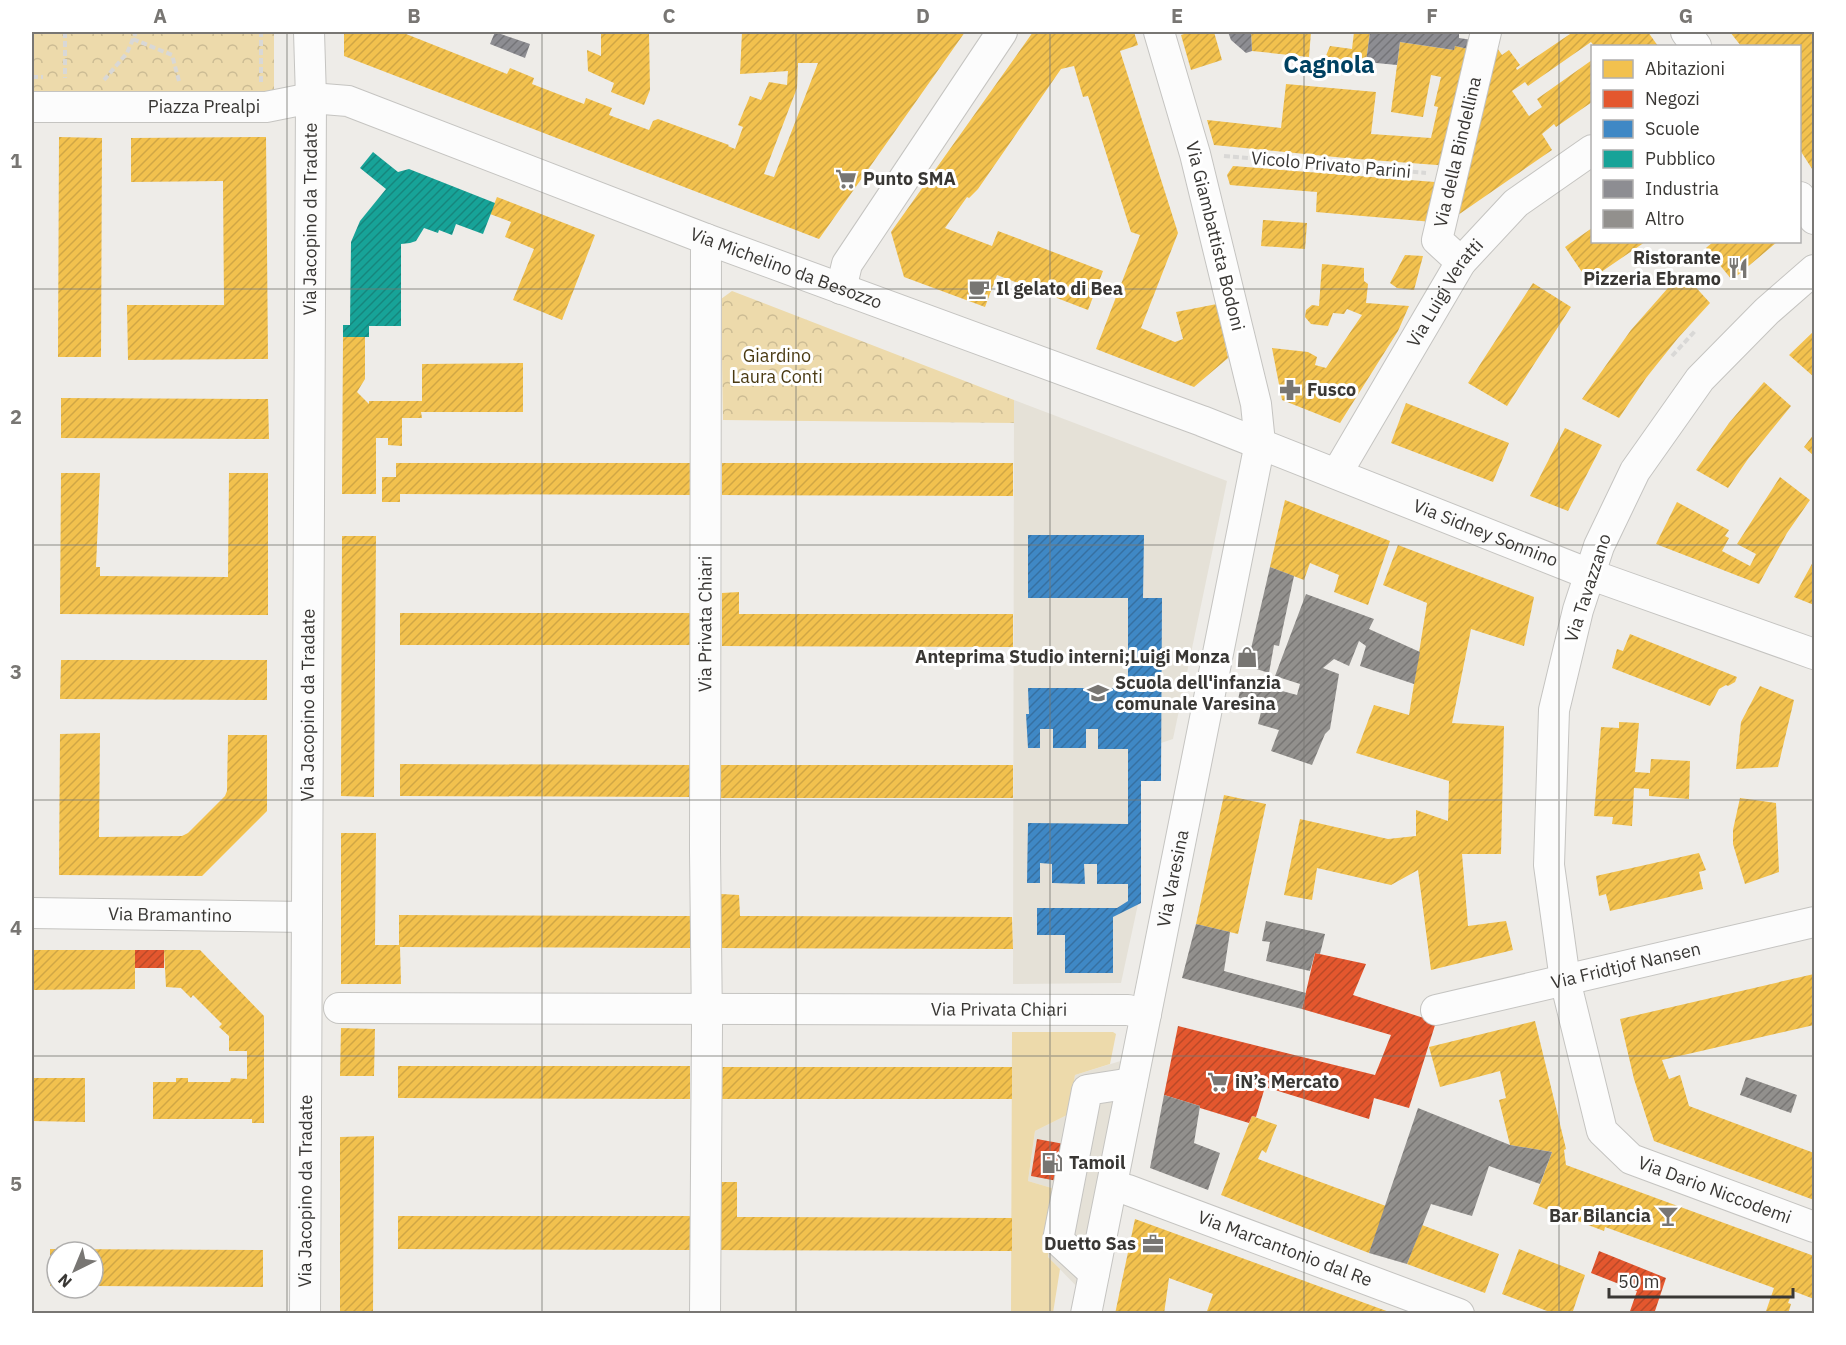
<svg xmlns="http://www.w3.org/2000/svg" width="1846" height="1345" font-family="'IBM Plex Sans',sans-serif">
<defs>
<pattern id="park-crowns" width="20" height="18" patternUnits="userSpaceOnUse" patternTransform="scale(1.5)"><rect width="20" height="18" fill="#eddaab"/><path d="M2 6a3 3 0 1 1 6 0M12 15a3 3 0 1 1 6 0" fill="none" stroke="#ccbc94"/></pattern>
<pattern id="homes-hatch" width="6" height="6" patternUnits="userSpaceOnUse" patternTransform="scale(1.5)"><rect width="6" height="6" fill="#f2c14e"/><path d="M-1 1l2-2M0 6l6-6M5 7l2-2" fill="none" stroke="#d0a645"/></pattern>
<pattern id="shops-hatch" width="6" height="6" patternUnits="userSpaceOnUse" patternTransform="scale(1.5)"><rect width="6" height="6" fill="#e4572e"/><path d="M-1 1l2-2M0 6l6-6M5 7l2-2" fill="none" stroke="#ba4928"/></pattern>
<pattern id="schools-hatch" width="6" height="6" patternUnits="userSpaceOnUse" patternTransform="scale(1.5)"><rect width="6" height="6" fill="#3f88c5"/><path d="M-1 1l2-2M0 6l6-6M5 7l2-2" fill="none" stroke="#3670a1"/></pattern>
<pattern id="public-hatch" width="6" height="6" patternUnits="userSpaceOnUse" patternTransform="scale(1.5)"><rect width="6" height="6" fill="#17a398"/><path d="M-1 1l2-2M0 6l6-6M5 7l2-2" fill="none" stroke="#16867d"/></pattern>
<pattern id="industry-hatch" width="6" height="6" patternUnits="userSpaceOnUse" patternTransform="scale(1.5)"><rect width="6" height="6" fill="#8d8d92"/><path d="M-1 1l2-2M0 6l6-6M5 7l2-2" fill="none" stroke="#747478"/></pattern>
<pattern id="building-hatch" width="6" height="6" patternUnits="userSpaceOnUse" patternTransform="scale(1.5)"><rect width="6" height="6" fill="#92908d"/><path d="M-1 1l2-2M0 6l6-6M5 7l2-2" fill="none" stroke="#787674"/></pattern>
</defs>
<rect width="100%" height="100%" fill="#eeece8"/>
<!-- built -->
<path fill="#e5e1d7" d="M1014,400L1227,481L1173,739L1161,743V781H1141L1138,904L1121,983L1013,984Z
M1140,1055L1088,1298L1048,1257L1055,1189L1028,1181L1035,1131L1069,1114L1075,1075Z"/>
<!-- grass -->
<path fill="#eddaab" d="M1012,1032H1113L1116,1034L1110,1064L1075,1075L1069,1114L1035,1131L1028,1181L1055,1189L1048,1257L1060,1269L1053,1313L1011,1314Z"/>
<!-- park -->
<path fill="url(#park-crowns)" d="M32,32H274V94L32,93Z
M732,291L1014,400V423L723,420L721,299Z"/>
<!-- homes -->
<path fill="url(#homes-hatch)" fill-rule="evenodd" d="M344,32H401L507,74L510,68L534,78L532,84L584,104L586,98L612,108L609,115L649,130L653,121L658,119L729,145L728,146L735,149L743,127L738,125L750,96L761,100L769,82L787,85L788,71L740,74L742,32H965L819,239L344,56ZM798,63H818L774,177L764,174L797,88Z
M601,32H649L650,90L644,105L611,92L614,83L588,71L587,50L601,56Z
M1033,32H1134L1138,45L1120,51L1178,233L1141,328L1175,342L1183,339L1176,312L1217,304L1228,358L1194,387L1096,349L1140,235L1131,232L1088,96L1083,97L1074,66L1061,69L978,189L969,198L967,197L945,228L992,246L998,231L1103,271L1088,310L997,275L985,307L904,277L891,232Z
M1190,32H1214L1222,60L1191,70L1181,35Z
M1251,32H1311L1309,57L1252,51Z
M1354,32H1370L1366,62L1325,58L1330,46L1352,49Z
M1573,32H1648L1658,46H1594L1591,42L1528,86L1525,82L1512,91L1529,116L1542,107L1537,99L1592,60V102L1556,127L1554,124L1542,134L1552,150L1445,224L1491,39L1502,55L1509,50L1520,65L1516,68L1517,70Z
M1730,32H1814V172L1800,150V46H1741Z
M1400,42L1454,50L1455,46L1477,51L1450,166L1345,158L1214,145L1207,120L1281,128L1286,84L1376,92L1371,134L1431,138L1438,107L1434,106L1441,77L1431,75L1423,117L1391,112Z
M59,137L102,138L101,357H58Z
M266,137L268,359L128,360L127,305H224L223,181L131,182V138Z
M1233,166L1435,182L1442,191L1433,222L1316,212L1317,192L1230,185L1227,175Z
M497,197L595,235L562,320L513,300L534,249L505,237L511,222L490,214Z
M1263,220L1307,223L1305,249L1261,246Z
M1592,228V242H1645L1588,281L1565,247Z
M1713,242H1777L1732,280L1706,248Z
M1405,255L1423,256L1414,290L1397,288L1390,283Z
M1322,264L1364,268V281L1368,284L1366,303L1409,306L1398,331L1340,423L1282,400L1272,348L1308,352L1317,357L1315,365L1326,368L1362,315L1347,309L1344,314L1333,313L1328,326L1311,324L1305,317L1306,310L1312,305L1319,306Z
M1682,272L1710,303L1678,338L1646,378L1619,418L1582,399L1631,330Z
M1533,283L1571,307L1507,406L1468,383Z
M1814,331V377L1789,355Z
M343,337H365V379L357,392L369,404V401H422V364L523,363V412H421L422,418H402V446L388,445V438H376V494H342Z
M1764,382L1791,406L1748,459L1728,488L1696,470L1729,423Z
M61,398L268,399L269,439L61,438Z
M1406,403L1509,443L1493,482L1391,443Z
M1565,428L1602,445L1568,511L1530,496Z
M1814,434V456L1804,447Z
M396,463H692V495L400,494V502H382V477H396Z
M722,463H1013V496L722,495Z
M61,473H100L96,567H100V576L228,577L229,473H268V615L60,614Z
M1780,477L1810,500L1787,533L1759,584L1656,544L1677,502L1729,530L1725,536L1729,538L1722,551L1750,566L1756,554L1737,544Z
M1285,500L1390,541L1368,605L1334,592L1339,575L1310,563L1304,580L1270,567Z
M342,536H376L374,797L341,796Z
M1398,545L1534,597L1524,646L1471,629L1452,723L1504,726L1501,854H1462L1468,926L1506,921L1513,950L1431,970L1418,870L1391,885L1317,868L1312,900L1284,895L1300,819L1388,839L1416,836V810L1448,821L1449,781L1356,753L1374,705L1409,715L1427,603L1383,585Z
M1814,560V605L1794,597Z
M739,592V614H1013V647L722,646V593Z
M400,613H691V645H400Z
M1630,634L1737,677L1735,682L1728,686L1726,685L1719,689L1710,706L1612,668L1617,649L1623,651Z
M61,660H267V700L60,699Z
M1760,686L1794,700L1778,767L1736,769L1741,722Z
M1619,722L1639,723L1635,772L1650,773L1651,759L1690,761L1689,799L1649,796V789L1634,788L1632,826L1612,824L1613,817L1594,816L1601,727L1619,728Z
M100,733L99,837L182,836L188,833L225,796L227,791L228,735H267V811L202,876L59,875L60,734Z
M400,764L691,765V797L400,796Z
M721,765H1013V798H721Z
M1224,795L1266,804L1238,934L1196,924Z
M1740,798L1776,803L1779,872L1745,884L1733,844V830Z
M341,833H376L375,945H399V915L677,916H691L690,948L400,947L401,984H341Z
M1699,853L1706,870L1699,872L1703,889L1610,911L1606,894L1599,896L1596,876Z
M721,894L739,895L740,916L1012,917L1013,949L721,948Z
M32,950H135V989L32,990Z
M164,950H200L264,1016V1123H252V1119H153V1082H176V1078H188V1082H230L231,1078L247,1079V1051H229V1036L219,1027L222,1024L193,995L191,998L181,988L166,987Z
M1814,974V1025L1662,1060L1669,1079L1680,1075L1689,1106L1814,1153V1200L1654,1141L1634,1079L1620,1019Z
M1535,1021L1566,1149L1564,1150L1566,1165L1814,1256V1299L1793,1291L1788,1303L1791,1304L1788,1314H1765L1774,1288L1605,1227L1604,1231L1533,1204L1552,1152L1510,1145L1499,1100L1506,1098L1500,1071L1440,1087L1429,1047Z
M341,1028L375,1029L374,1076H340Z
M398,1066H690V1099L398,1098Z
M720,1067H1012V1099H720Z
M32,1078H85V1122L32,1121Z
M1252,1116L1277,1125L1266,1153L1262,1150L1258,1159L1386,1206L1369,1253L1221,1195Z
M374,1136L373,1314H340V1137Z
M720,1182H737V1217L1012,1218V1251L720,1250Z
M398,1216H690V1250L398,1249Z
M1135,1219L1392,1313V1314H1206L1213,1294L1169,1278L1164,1314H1115Z
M1422,1225L1499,1254L1485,1293L1407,1264Z
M50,1249L263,1250V1287L93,1286V1252H57V1286H50Z
M1519,1249L1585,1275L1572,1314H1555L1502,1294Z"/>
<!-- shops -->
<path fill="url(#shops-hatch)" d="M135,950H164V968H135Z
M1315,953L1366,964L1353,995L1436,1022L1409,1108L1374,1098L1369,1119L1265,1087L1256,1117L1252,1116L1249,1123L1200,1108V1106L1164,1095L1178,1026L1375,1075L1391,1035L1302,1009Z
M1037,1139L1075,1146L1068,1183L1031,1176Z
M1599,1251L1666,1278L1654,1314H1629L1637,1291L1591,1273Z"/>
<!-- schools -->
<path fill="url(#schools-hatch)" d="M1028,535H1144L1143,598H1162L1161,781H1141V903L1113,917V973H1065V935H1037V908H1117L1128,901V884H1097V864H1084L1085,884L1052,883V864L1040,863V883H1027L1028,823L1128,824V749H1098V729H1086V748H1053V729H1040V748H1028L1026,714H1029L1028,688H1128V598H1028Z"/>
<!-- public -->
<path fill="url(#public-hatch)" d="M373,152L398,172L409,169L495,203L483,234L456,224L452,235L439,230L438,233L424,228L416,241L410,243L401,244V326H369V337H343V325H350L351,242L360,221L386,189L360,168Z"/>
<!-- industry -->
<path fill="url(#industry-hatch)" d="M495,32L530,44L525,58L490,44Z
M1228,32H1251L1252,51L1246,53L1231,40Z
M1370,32H1445L1459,34V38L1479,41L1477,51L1455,46L1454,50L1400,42L1397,65L1366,62Z"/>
<!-- building -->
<path fill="url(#building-hatch)" d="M1270,567L1294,576L1279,646L1274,645L1269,673L1247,666Z
M1306,594L1374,619L1369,629L1420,652L1414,684L1360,666L1366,646L1359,641L1349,666L1334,659L1323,668L1339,674L1330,729L1325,734L1312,765L1271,751L1279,730L1258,724L1261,712L1237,705L1242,680L1297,695L1300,684L1275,676Z
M1266,921L1325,934L1320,954L1315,953L1310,971L1266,961L1270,942L1262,941Z
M1196,924L1230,932L1224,971L1306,993L1302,1009L1182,978Z
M1746,1077L1797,1095L1791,1113L1740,1095Z
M1164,1095L1200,1106L1194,1143L1220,1153L1208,1190L1150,1168Z
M1418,1108L1510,1145L1552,1152L1540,1184L1489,1166L1472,1216L1431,1204L1407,1264L1369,1253Z"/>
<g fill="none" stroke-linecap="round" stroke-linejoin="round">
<defs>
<g id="minor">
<path d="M1686,32L1696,46"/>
<path id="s1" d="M32,107H266L311,98L348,101L706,239L1202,421L1589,574L1814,654"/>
<path d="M1800,197L1814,219"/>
<path id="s2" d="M1461,262L1437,240L1486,32"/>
<path id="s3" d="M1814,270L1767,311L1700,379L1635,471L1599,546L1578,610L1554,710L1549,865L1565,980L1602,1131L1631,1159L1814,1227"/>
<path d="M841,289L847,264L1002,32"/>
<path id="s4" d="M1337,473L1461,262L1516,203L1592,150"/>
<path id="s5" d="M32,913L307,917"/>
<path id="s6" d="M339,1008L1128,1010L1146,1014"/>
<path id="s7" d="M1436,1010L1814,922"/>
<path id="s8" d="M1112,1186L1128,1190L1459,1314"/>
<path d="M1094,1273L1058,1240L1087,1090L1132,1083"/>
<path id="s9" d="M305,1314L311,98L309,32"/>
<path id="s10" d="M705,1314L707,1026L705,851L706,239"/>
<path id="s11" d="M1086,1314L1260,443L1256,404L1195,154L1159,32"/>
</g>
</defs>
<!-- minor casing -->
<use href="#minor" stroke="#c5c4c1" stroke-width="32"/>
<!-- path -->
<path stroke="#d9d8d6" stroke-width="4" stroke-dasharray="6 3" stroke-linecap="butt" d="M65,32V78
M133,39L172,55L179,81
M32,77H43
M104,80L127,53L136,32
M261,82V32
M1224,156L1426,173
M1672,356L1696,330"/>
<!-- minor -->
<use href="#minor" stroke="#fcfcfc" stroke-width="30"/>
</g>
<!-- grid -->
<path fill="none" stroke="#787673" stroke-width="1.5" stroke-opacity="0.55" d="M287,32V1314M542,32V1314M796,32V1314M1050,32V1314M1304,32V1314M1559,32V1314M32,289H1814M32,545H1814M32,800H1814M32,1056H1814"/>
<!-- icons -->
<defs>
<symbol id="supermarket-bare" viewBox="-9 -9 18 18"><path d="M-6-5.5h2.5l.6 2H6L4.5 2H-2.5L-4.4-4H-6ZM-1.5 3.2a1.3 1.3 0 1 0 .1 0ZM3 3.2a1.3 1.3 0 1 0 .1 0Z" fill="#787673" stroke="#fff" stroke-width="2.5" paint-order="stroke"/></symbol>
<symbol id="restaurant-bare" viewBox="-9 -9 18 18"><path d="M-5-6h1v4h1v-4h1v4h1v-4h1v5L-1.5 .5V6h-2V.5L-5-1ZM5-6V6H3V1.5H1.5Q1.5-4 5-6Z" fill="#787673" stroke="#fff" stroke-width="2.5" paint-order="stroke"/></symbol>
<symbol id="cafe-bare" viewBox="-9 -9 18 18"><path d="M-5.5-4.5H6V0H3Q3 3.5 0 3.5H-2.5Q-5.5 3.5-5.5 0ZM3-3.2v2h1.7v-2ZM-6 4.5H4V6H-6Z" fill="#787673" stroke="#fff" stroke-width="2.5" paint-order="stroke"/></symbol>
<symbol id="pharmacy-bare" viewBox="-9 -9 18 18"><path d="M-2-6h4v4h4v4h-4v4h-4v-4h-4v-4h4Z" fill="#787673" stroke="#fff" stroke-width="2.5" paint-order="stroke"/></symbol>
<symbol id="shop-bare" viewBox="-9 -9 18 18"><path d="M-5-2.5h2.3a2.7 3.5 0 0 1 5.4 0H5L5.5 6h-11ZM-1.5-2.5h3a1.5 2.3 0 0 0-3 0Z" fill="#787673" stroke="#fff" stroke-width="2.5" paint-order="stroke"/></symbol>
<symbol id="school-bare" viewBox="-9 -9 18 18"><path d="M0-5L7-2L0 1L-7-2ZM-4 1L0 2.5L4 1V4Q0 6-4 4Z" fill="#787673" stroke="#fff" stroke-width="2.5" paint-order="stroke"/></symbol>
<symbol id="fuel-bare" viewBox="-9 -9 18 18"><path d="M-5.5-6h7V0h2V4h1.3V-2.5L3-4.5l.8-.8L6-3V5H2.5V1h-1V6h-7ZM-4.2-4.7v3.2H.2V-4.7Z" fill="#787673" stroke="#fff" stroke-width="2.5" paint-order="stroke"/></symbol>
<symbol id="bar-bare" viewBox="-9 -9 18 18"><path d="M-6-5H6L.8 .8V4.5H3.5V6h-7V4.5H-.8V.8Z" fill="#787673" stroke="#fff" stroke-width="2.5" paint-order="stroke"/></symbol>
<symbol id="office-bare" viewBox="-9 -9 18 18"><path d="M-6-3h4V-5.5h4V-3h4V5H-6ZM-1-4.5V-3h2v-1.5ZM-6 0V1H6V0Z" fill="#787673" stroke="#fff" stroke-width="2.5" paint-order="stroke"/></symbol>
</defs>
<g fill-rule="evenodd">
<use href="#supermarket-bare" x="831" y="164" width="30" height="30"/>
<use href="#restaurant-bare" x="1723" y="253" width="30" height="30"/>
<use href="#cafe-bare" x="964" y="274" width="30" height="30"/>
<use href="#pharmacy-bare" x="1275" y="375" width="30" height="30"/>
<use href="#shop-bare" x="1232" y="642" width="30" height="30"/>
<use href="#school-bare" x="1083" y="678" width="30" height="30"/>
<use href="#supermarket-bare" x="1203" y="1067" width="30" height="30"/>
<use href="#fuel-bare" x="1037" y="1148" width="30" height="30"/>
<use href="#bar-bare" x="1653" y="1201" width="30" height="30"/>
<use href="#office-bare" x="1138" y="1229" width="30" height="30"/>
</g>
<g text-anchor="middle" stroke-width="6" stroke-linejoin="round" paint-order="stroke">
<!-- street labels -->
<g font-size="18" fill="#393734" stroke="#fff">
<text dy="6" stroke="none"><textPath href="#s1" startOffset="172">Piazza Prealpi</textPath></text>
<text dy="6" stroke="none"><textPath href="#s2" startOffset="123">Via della Bindellina</textPath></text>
<text transform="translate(1331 165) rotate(5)" y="6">Vicolo Privato Parini</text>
<text dy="6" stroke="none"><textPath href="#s9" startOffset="1095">Via Jacopino da Tradate</textPath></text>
<text transform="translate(1215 236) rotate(76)" y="6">Via Giambattista Bodoni</text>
<text dy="6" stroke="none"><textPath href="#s1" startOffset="786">Via Michelino da Besozzo</textPath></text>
<text dy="6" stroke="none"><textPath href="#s4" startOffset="210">Via Luigi Veratti</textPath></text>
<text dy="6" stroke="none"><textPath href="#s1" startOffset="1534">Via Sidney Sonnino</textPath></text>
<text transform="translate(1588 588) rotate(-72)" y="6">Via Tavazzano</text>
<text dy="6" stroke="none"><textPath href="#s10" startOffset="690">Via Privata Chiari</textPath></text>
<text dy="6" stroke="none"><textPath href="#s9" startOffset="609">Via Jacopino da Tradate</textPath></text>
<text dy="6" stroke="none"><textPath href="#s11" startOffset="444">Via Varesina</textPath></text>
<text dy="6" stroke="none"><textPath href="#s5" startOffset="138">Via Bramantino</textPath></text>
<text dy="6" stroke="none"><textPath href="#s7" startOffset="195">Via Fridtjof Nansen</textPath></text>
<text dy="6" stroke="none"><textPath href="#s6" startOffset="660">Via Privata Chiari</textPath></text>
<text dy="6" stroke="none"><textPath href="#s3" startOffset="1080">Via Dario Niccodemi</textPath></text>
<text dy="6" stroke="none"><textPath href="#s9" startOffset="123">Via Jacopino da Tradate</textPath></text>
<text dy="6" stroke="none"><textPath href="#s8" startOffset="184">Via Marcantonio dal Re</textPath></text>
</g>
<!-- poi labels -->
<g font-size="18" font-weight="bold" fill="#393734" stroke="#fff" text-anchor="start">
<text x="863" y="185">Punto SMA</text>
<text x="1721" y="264" text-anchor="end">Ristorante<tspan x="1721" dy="21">Pizzeria Ebramo</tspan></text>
<text x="996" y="295">Il gelato di Bea</text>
<text x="1307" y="396">Fusco</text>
<text x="1230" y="663" text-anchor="end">Anteprima Studio interni;Luigi Monza</text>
<text x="1115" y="689">Scuola dell'infanzia<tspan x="1115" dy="21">comunale Varesina</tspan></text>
<text x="1235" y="1088">iN’s Mercato</text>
<text x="1069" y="1169">Tamoil</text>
<text x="1651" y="1222" text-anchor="end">Bar Bilancia</text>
<text x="1136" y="1250" text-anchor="end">Duetto Sas</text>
</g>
<!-- park labels -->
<g font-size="18" fill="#4a3a12" stroke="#fff">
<text x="777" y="362">Giardino<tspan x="777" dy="21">Laura Conti</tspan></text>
</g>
<!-- district labels -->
<g font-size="24" font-weight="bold" fill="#004161" stroke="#fff">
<text x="1329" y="73">Cagnola</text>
</g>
</g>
<!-- border -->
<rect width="1846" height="1345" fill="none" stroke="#ffffff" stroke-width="66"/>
<!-- legend -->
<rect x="1591" y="45" width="210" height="198" fill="#ffffff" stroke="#b0afae" stroke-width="1.5"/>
<rect x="1603" y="60" width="30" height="18" fill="#f2c14e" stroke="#b0afae" stroke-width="1.5"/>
<text x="1645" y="75" font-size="18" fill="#393734">Abitazioni</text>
<rect x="1603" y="90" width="30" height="18" fill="#e4572e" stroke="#b0afae" stroke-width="1.5"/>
<text x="1645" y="105" font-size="18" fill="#393734">Negozi</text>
<rect x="1603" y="120" width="30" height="18" fill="#3f88c5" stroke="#b0afae" stroke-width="1.5"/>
<text x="1645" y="135" font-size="18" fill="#393734">Scuole</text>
<rect x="1603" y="150" width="30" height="18" fill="#17a398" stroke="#b0afae" stroke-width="1.5"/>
<text x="1645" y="165" font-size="18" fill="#393734">Pubblico</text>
<rect x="1603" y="180" width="30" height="18" fill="#8d8d92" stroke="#b0afae" stroke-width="1.5"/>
<text x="1645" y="195" font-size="18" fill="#393734">Industria</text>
<rect x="1603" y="210" width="30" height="18" fill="#92908d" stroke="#b0afae" stroke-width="1.5"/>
<text x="1645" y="225" font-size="18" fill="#393734">Altro</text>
<!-- north arrow -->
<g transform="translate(75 1270) rotate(223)"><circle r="28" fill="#ffffff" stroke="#b0afae" stroke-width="1.5"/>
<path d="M0-4.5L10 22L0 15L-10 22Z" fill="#787673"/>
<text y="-9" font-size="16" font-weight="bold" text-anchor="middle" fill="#393734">N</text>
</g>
<!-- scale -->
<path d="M1609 1288v9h184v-9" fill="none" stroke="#393734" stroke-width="3"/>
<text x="1618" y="1288" font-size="18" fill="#393734" stroke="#ffffff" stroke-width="4.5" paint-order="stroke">50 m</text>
<rect x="33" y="33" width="1780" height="1279" fill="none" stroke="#787673" stroke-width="2"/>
<g font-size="20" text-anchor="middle" font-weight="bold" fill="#787673">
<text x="160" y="23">A</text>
<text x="414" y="23">B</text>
<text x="669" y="23">C</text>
<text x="923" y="23">D</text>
<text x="1177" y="23">E</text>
<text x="1432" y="23">F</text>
<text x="1686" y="23">G</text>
<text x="16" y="168">1</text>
<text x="16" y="424">2</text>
<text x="16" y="679">3</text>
<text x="16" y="935">4</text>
<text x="16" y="1191">5</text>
</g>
</svg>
